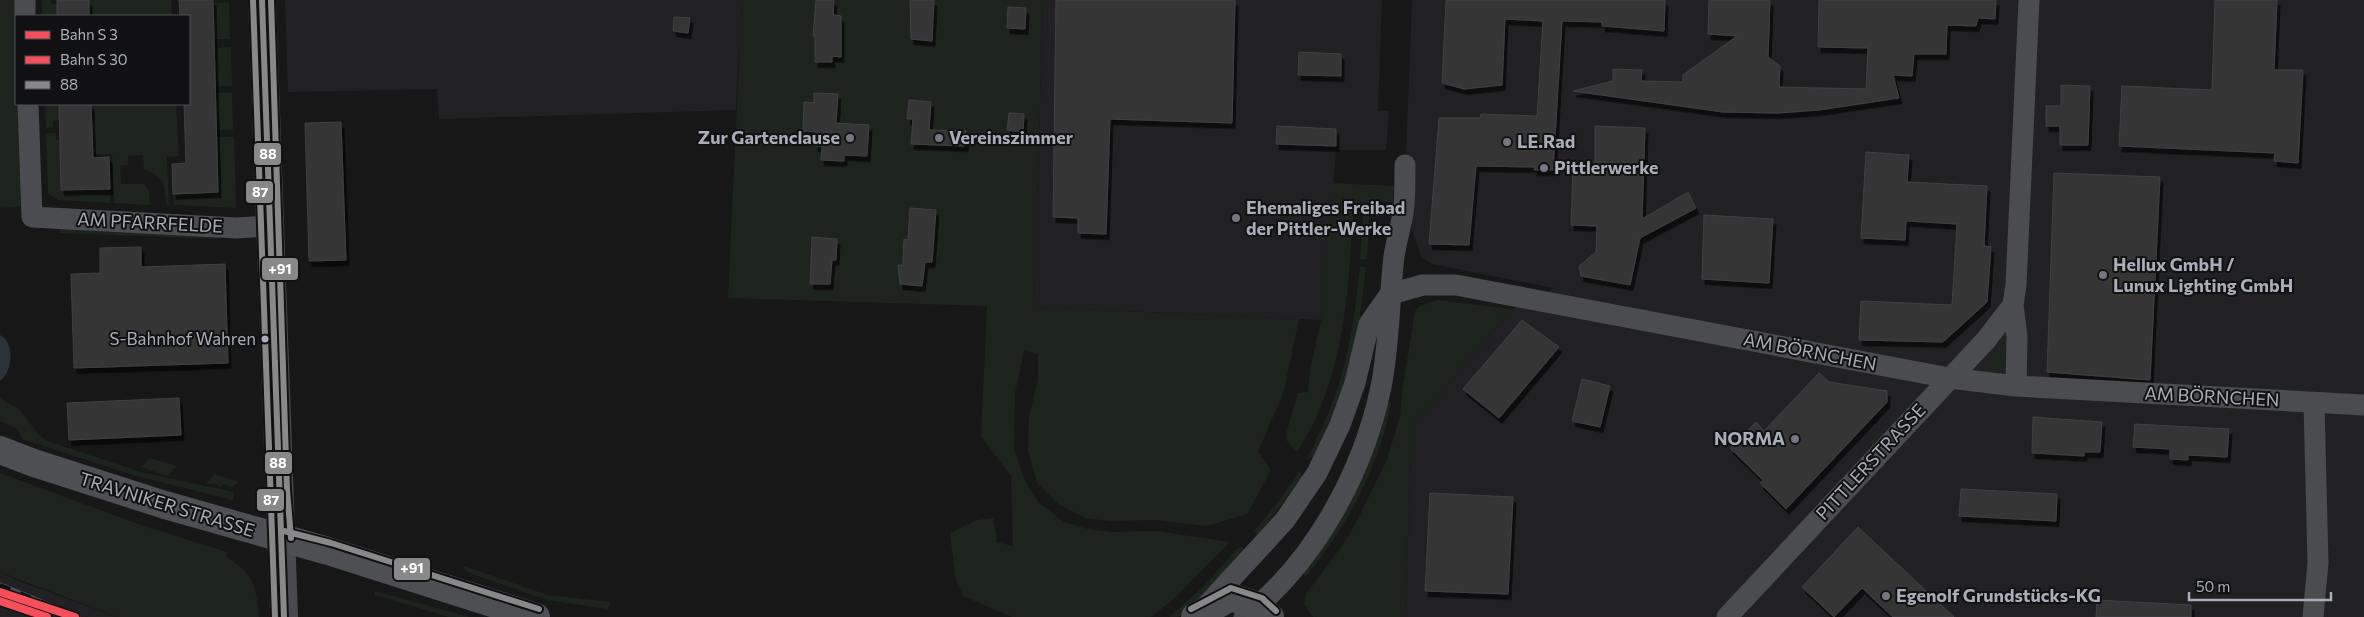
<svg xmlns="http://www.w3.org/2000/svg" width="2364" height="617" font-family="Commissioner,sans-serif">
<defs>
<filter id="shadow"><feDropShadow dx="3" dy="5.5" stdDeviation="0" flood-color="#0009"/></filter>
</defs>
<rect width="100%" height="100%" fill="#171717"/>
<!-- built -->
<path fill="#212123" d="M285,0H742L736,110L439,119L437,89L288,92Z
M1043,0H1382L1378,111H1389L1386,150H1336L1321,320L1034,307Z
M1412,0H2364V617H1405L1412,427L1512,309L1554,288L1432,264L1421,256L1404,206Z
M0,572L19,581L117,617H0Z"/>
<!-- green -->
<path fill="#1d241e" d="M0,0H18L16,104H21L25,206L0,208Z
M42,0H51L52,4H57V16H42Z
M89,0H171L172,16H89Z
M742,0H1043L1034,307L1299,319L1284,391L1258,452L1271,470L1247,514L1207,526L1154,520L1110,521L1085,518L1058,504L1037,483L1028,450L1029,417L1038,379V354L1024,351L1015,393L1014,449L1024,478L1038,502L1064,522L1088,529L1112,532L1156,531L1230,542L1176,597L1151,617H1012L963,596L955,577L950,533L977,520L993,518L997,542L1013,546L1011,476L981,436L987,306L728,298Z
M229,2L230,39H214L213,3Z
M231,47L232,86H215L214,48Z
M215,93H232L233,130H216Z
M45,104H59L60,120L53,121V127L46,128Z
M91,104H176L179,156L167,157L169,205H167L163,181L151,172L144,170L143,155L128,156V165L120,166L121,184H144L149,191L150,205L114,203L112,154H93Z
M56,133V140H60L61,190L110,189V203L59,200L48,194L46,134Z
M216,137H234L236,208L174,205L173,194L217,192Z
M1332,183L1394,186L1393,202L1370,201L1367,259H1360L1364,204H1354C1348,289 1346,377 1297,452L1287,441L1286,434L1298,393L1308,392L1310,370L1321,320Z
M60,225L220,234L219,239L60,233Z
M1360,267H1366C1361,311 1356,358 1340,399C1333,419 1323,437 1314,456L1307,459C1317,438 1328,417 1335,395C1350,354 1355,311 1360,267Z
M1437,300L1512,309L1412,427L1405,617H1313L1304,604L1306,594L1342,546L1356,523L1387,459L1400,417L1402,392L1415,311L1420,306Z
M2002,344L2006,347L2004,370L2000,372L1982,369V366Z
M0,398L20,410L38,434L47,441L144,473L234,492L233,500L133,475L22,439L18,429L0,421Z
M1388,402L1391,403C1380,466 1347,527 1306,576L1302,573L1345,512L1361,480Z
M150,458L177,466L168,476L141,467Z
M1300,470L1302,478L1258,535L1254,531L1279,501Z
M0,473L141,525L227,552L226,557C254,573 256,586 259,617H117L0,572Z
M215,474L239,482L232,487L222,484L220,487L216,484H206Z
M1242,547L1244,550L1207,591L1178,617H1169L1203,587L1238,548Z
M464,566L548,595L610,602L608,609L547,600L475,575L463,569Z
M375,591L470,617H449L375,595Z"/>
<!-- water -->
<path fill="#2a3239" d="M0,335C15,343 13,371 0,381Z"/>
<!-- building -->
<path fill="#353536" stroke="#3f4043" filter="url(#shadow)" d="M57,0H89V16H57Z
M179,0H213L218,192L173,194L172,164L186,163L184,104H189V16H180Z
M816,0H834L833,15L841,16V57L832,56V62H815V36H813Z
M910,0H934L932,41L911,39Z
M1056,0H1235L1232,123L1110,119L1106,234L1078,233V218L1053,217Z
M1446,0H1665L1664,31L1602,26V22L1562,21L1553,170H1534L1535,167L1476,166L1469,245L1429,244L1439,118H1480L1481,114L1537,116L1543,21L1505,19L1502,85L1464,89L1442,83Z
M1709,0H1770L1768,57L1780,66L1779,87L1866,89L1868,48L1818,47L1819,0H1996L1995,19L1978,18L1976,26L1947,25L1946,54H1914L1912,76L1893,75L1899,98L1819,110L1778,113L1723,112L1573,91L1613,81V69L1642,70L1641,81L1683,82V75L1737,36L1708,34Z
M2215,0H2277L2274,70H2303L2298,163L2274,161L2275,153L2119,146L2122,86L2212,90Z
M1008,7L1026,8L1025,29L1007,28Z
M674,17L690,18L688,33L673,31Z
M1299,52L1341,54V76L1298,75Z
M2061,85L2090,86L2088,145H2060V126H2046V106H2061Z
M814,93L838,94L836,123L869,125L867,156L844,155V161L821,160L822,146H815L816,132L803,131L804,102L814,103Z
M909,100L931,102L929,130L966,131L965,146L911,144L913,119H907Z
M59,104H91L93,158L109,157L110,189L61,190Z
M1009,113L1024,114L1023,132L1007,130Z
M341,122L346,260L309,261L305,123Z
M1277,126L1336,129V146L1276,144Z
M1595,126L1645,128L1642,219L1688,192L1696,208L1640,238L1630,285L1581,276L1579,266L1596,252L1597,226L1571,225L1573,168H1595Z
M1866,152L1909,155L1907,182L1987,186L1984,246L1991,247L1987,302L1943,342L1859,340L1861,301L1952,305L1957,224L1906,221L1905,240L1861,238Z
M2054,173L2160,177L2150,380L2047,372Z
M910,208L936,210L932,262H925L922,286L900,284L898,265H903L904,239L908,240Z
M1704,215L1773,219L1769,283L1702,279Z
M812,237L837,239L836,260H832L830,284H810Z
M141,247V267L225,264L228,363L74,368L71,274L100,273V248Z
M1522,320L1559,347L1499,418L1463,389Z
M1819,373L1829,382L1887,391V402L1786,509L1760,483L1763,480L1730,448L1756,422L1764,431Z
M1582,379L1610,386L1600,427L1572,421Z
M179,398L181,435L69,440L67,403Z
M2033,417L2102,422L2100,452H2084V456L2032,453Z
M2135,424L2229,429L2227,457L2188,455V460L2170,459V449L2133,447Z
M1961,489L2057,494L2056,521L1959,516Z
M1430,493L1513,497L1508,594L1425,591Z
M1858,527L1954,617H1893L1862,588L1834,617L1802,587Z
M2097,600L2191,605V617H2096Z"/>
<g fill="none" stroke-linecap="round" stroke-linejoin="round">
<!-- street -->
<path stroke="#4b4c50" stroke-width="21" d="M25,0V16
M28,104L32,217L237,228L269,226
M1390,294L1423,285H1456L1949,378L2016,386L2364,405
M2013,305L2017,337L2016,386
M1207,605L1285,520L1317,473L1340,425L1355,383L1369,324L1390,294
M1244,617C1314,563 1363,473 1381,387C1389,347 1389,306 1393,266C1394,246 1402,226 1404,206C1405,193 1405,178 1405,165
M1727,617L1986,340L2013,305L2016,285L2029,0
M2313,617L2318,563L2314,403"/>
<!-- secondary -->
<path stroke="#4a4a4e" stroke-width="28" d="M262,0L284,617"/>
<!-- primary -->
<path stroke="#4d4f52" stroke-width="28" d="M0,450L34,463L165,505L328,551L536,617
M1195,617L1231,597L1258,606L1270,617"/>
<defs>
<path id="rail" d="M0,585L78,617"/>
</defs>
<!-- rail casing -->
<use href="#rail" stroke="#4b4c4f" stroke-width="5.5"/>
<!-- rail -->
<use href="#rail" stroke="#111113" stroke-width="4" stroke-dasharray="11" stroke-linecap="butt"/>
<defs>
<path id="bus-1" d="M262,0L284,617"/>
<path id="bus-2" d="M253,0L275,617"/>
<path id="bus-3" d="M271,0L287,490L291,538
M284,531L331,543L539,609
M1191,609L1231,588L1262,598L1276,611"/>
</defs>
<!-- bus-1 casing -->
<use href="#bus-1" stroke="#111113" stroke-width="10"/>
<!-- bus-2 casing -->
<use href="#bus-2" stroke="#111113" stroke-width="10"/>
<!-- bus-3 casing -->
<use href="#bus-3" stroke="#111113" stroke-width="10"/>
<!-- bus-1 -->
<use href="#bus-1" stroke="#888" stroke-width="6"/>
<!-- bus-2 -->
<use href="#bus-2" stroke="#888" stroke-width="6"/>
<!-- bus-3 -->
<use href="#bus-3" stroke="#888" stroke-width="6"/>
<defs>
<path id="rail-1" d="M0,592L75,617"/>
<path id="rail-2" d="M0,601L47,617"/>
</defs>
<!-- rail-1 casing -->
<use href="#rail-1" stroke="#111113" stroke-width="11"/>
<!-- rail-2 casing -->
<use href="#rail-2" stroke="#111113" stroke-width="11"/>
<!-- rail-1 -->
<use href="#rail-1" stroke="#f44f5a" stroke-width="8"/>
<!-- rail-2 -->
<use href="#rail-2" stroke="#f44f5a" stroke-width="8"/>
</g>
<!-- markers -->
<g fill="#757880" stroke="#111113" stroke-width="2">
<circle cx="850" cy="138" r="5"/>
<circle cx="939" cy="138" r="5"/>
<circle cx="1507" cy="142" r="5"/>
<circle cx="1544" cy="168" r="5"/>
<circle cx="1236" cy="218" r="5"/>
<circle cx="2103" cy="275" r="5"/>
<circle cx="1795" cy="439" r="5"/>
<circle cx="1886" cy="596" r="5"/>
</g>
<circle fill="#a8adb8" stroke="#111113" stroke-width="2" cx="265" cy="339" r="4.5"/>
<g text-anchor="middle" stroke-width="4" stroke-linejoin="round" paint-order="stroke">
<!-- bus labels -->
<g font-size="17" fill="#a8adb8" stroke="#111113" text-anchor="end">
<text x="256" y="345">S-Bahnhof Wahren</text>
</g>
<!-- poi labels -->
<g font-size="18" font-weight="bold" fill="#a8adb8" stroke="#111113" text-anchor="start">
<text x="840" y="144" text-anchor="end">Zur Gartenclause</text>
<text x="949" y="144">Vereinszimmer</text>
<text x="1517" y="148">LE.Rad</text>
<text x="1554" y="174">Pittlerwerke</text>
<text x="1246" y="214">Ehemaliges Freibad<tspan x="1246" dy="21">der Pittler-Werke</tspan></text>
<text x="2113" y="271">Hellux GmbH /<tspan x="2113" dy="21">Lunux Lighting GmbH</tspan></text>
<text x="1785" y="445" text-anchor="end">NORMA</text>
<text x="1896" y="602">Egenolf Grundstücks-KG</text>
</g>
<!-- street labels -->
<g font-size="18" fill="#a8adb8" stroke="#111113">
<text transform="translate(150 223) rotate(3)" y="6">AM PFARRFELDE</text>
<text transform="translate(1810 352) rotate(11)" y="6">AM BÖRNCHEN</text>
<text transform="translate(2212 397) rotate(3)" y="6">AM BÖRNCHEN</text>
<text transform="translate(1871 462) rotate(-47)" y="6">PITTLERSTRASSE</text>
<text transform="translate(167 505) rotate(17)" y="6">TRAVNIKER STRASSE</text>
</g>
</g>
<g stroke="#111113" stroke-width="2">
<rect x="253" y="142" width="29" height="24" rx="5" fill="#888"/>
<rect x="245" y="180" width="29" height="24" rx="5" fill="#888"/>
<rect x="261" y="257" width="38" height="24" rx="5" fill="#888"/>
<rect x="264" y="451" width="29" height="24" rx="5" fill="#888"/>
<rect x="256" y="488" width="29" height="24" rx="5" fill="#888"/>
<rect x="393" y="557" width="38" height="24" rx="5" fill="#888"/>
</g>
<g font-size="14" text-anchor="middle" font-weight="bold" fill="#fff">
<text x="268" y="159">88</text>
<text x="260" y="197">87</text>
<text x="280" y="274">+91</text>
<text x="278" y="468">88</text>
<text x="271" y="505">87</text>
<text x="412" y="573">+91</text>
</g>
<!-- legend -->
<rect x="15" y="15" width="175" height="90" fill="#111113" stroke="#4d4f55"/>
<rect x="25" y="31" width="25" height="8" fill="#f44f5a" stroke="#4d4f55"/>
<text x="60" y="40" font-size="15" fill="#a8adb8">Bahn S 3</text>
<rect x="25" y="56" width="25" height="8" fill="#f44f5a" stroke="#4d4f55"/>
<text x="60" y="65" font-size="15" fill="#a8adb8">Bahn S 30</text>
<rect x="25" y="81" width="25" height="8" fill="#888888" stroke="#4d4f55"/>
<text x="60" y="90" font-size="15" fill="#a8adb8">88</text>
<!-- scale -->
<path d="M2189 592v8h142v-8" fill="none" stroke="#a8adb8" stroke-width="2.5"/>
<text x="2196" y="592" font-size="15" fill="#a8adb8" stroke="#111113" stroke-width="4" paint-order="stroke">50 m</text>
</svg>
